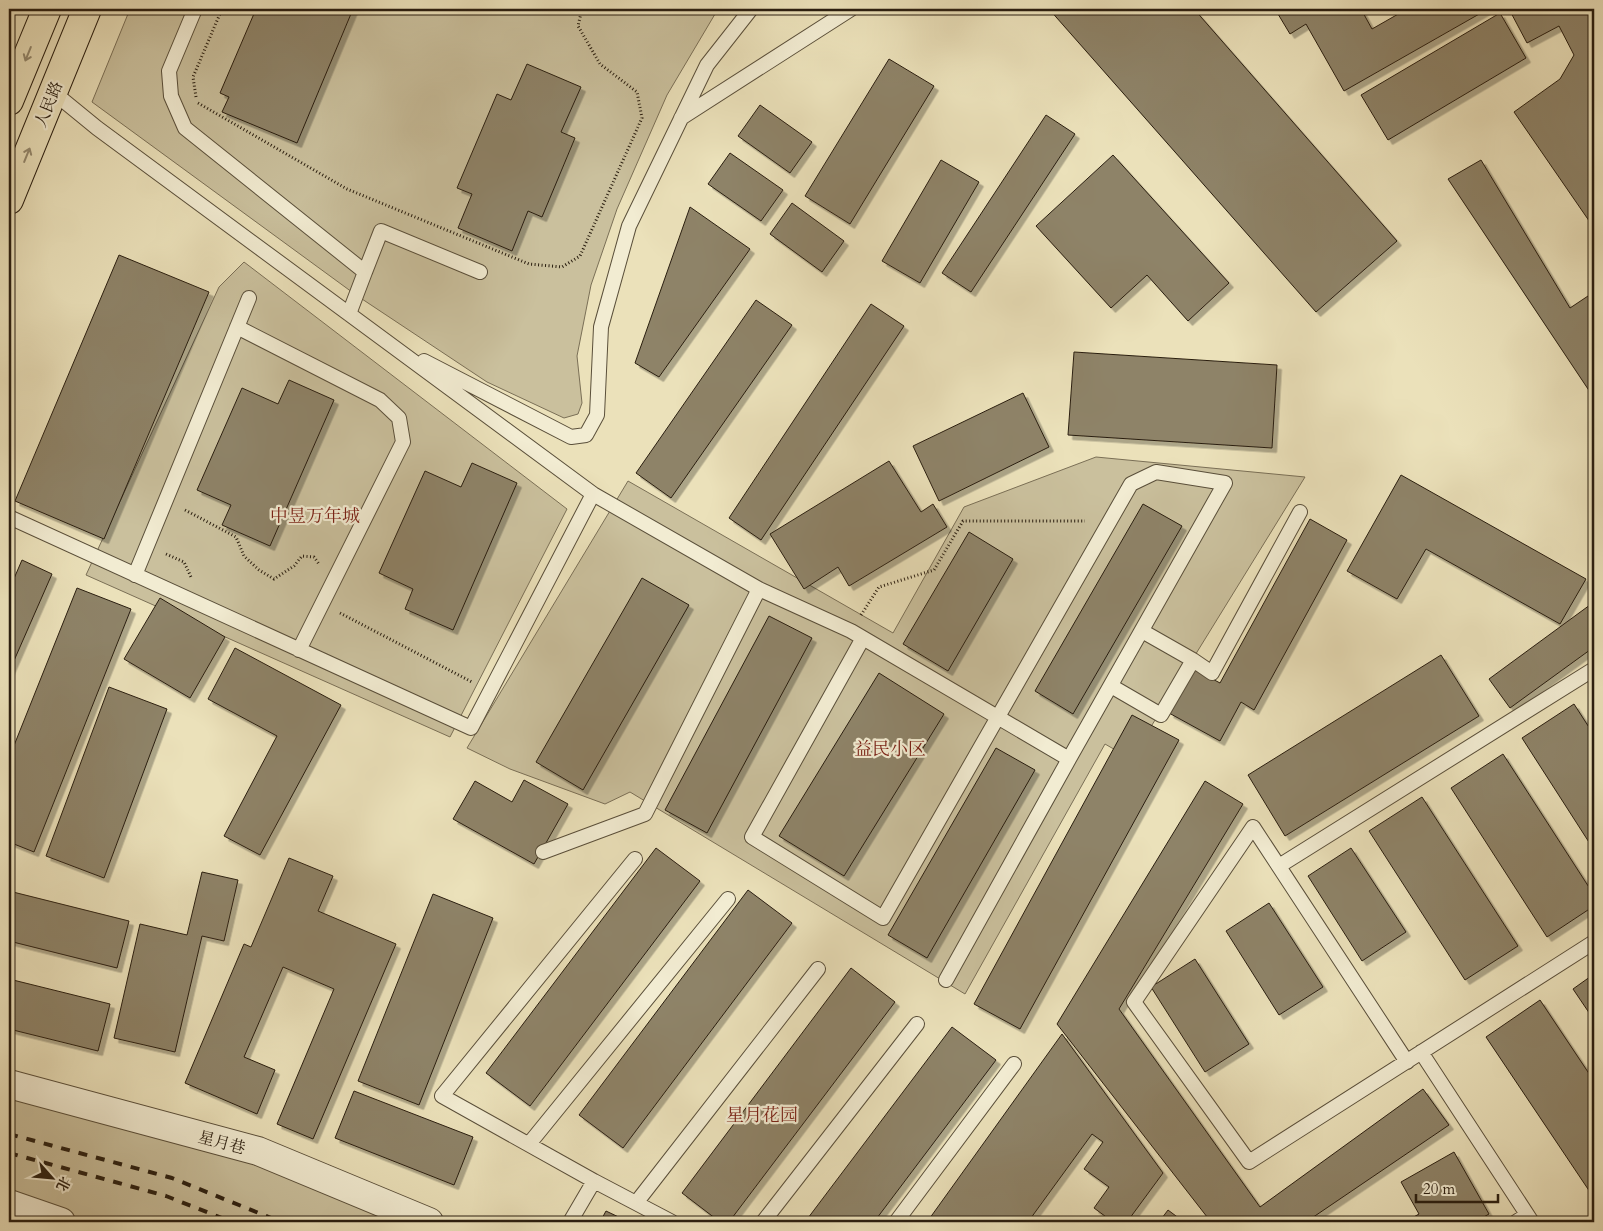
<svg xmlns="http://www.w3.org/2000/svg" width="1603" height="1231" font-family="Cardo,'Noto Serif SC',serif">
<defs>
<filter id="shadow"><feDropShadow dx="4.5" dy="4.5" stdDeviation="0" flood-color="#0004"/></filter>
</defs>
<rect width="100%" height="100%" fill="#ebe1ba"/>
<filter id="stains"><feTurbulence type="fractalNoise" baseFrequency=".004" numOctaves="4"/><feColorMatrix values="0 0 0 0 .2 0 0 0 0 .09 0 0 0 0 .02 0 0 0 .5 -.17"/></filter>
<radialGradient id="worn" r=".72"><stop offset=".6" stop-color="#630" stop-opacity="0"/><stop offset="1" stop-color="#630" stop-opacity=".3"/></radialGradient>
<!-- green -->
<path fill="#cac09d" stroke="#7a6f56" d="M130,9H718L667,95L617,209L591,285L577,356L582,403L578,414L564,418L487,382L356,295L92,102Z
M244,262L567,509L450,737L86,575L219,287Z
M1096,457L1305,477L1131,759L1105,744L965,994L630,792L605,804L510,769L467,748L628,481L893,633L964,507Z
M9,1084L258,1151L429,1222H61L9,1204Z"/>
<!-- building -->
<path fill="#8e8368" stroke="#2a1e10" filter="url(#shadow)" d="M256,9H353L297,143L222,112L229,97L220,93Z
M1049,9H1194L1397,241L1316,312Z
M1275,9H1361L1372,29L1407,9H1488L1344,91L1306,24L1290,34Z
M1509,9H1594V228L1514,112L1560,79L1574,55L1559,26L1527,43Z
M1500,13L1526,58L1388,140L1361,95Z
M889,59L934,86L850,224L805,196Z
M527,64L581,87L561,132L575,138L542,217L528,211L512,251L458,228L472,194L457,188L497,94L511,100Z
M760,105L812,142L790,173L738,136Z
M1046,115L1075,134L971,292L942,273Z
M730,153L783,190L761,221L708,184Z
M1113,155L1229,283L1188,321L1147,275L1111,308L1036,226Z
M941,160L979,182L920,283L882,261Z
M1481,160L1570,308L1594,292V398L1448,179Z
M792,203L844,241L822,272L770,234Z
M690,207L750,249L659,377L635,363Z
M119,255L209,292L104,539L15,501Z
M756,300L792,325L671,498L636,473Z
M871,304L904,326L761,540L729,518Z
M1074,352L1277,365L1272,448L1068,435Z
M289,380L334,400L270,546L222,525L231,505L197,490L242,388L278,404Z
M1023,393L1049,447L939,501L913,446Z
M889,461L921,512L933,504L947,527L849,586L838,567L804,589L770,534Z
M472,463L517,483L453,630L405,609L413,589L379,573L425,471L461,487Z
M1401,475L1586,579L1560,624L1426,549L1397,599L1347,571Z
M1143,504L1182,526L1073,714L1035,691Z
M1310,519L1347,540L1254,710L1241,702L1220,741L1169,713L1194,669L1220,683Z
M969,532L1013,559L948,671L903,644Z
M22,560L52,574L9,672V590Z
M642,578L689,605L583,790L536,762Z
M77,588L131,609L34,852L9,842V758Z
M160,598L225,637L190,698L124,659Z
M1594,602V647L1510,708L1489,679Z
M769,616L812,638L707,833L665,810Z
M235,648L341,705L260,855L224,836L277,736L208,699Z
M1441,655L1479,716L1285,836L1248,775Z
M879,673L944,714L844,876L779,836Z
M109,687L167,709L104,878L46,856Z
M1574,704L1594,735V850L1522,738Z
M1132,715L1179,740L1020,1029L974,1004Z
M996,748L1035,770L927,958L888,935Z
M1503,754L1594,895V906L1547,937L1451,788Z
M524,780L568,804L534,864L453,819L475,781L512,802Z
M1205,781L1243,804L1119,1009L1260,1207L1423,1089L1449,1125L1306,1222H1211L1057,1024Z
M1422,797L1518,946L1465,980L1369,831Z
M656,848L700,881L530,1106L486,1073Z
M1351,848L1406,932L1362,961L1308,876Z
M289,858L333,876L318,911L396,944L313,1139L277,1124L334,989L283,967L244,1057L275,1070L257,1114L185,1083L244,944L251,947Z
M202,872L238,880L224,941L202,936L175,1052L114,1038L140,924L187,935Z
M748,890L792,923L623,1148L579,1115Z
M9,891L129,921L117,968L9,941Z
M433,894L493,918L419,1105L358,1081Z
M1269,903L1323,987L1279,1015L1226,931Z
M1195,959L1249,1044L1205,1072L1151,987Z
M851,968L895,1002L729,1222H720L682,1193Z
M1594,974V1020L1573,989Z
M9,979L110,1004L98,1051L9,1029Z
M1540,1000L1594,1081V1198L1486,1037Z
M952,1027L996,1060L874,1222H805Z
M1062,1034L1163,1173L1127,1222H1113L1094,1208L1109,1187L1084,1169L1103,1142L1092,1134L1028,1222H927Z
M354,1091L473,1137L454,1185L335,1138Z
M1454,1152L1489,1214L1475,1222H1405L1419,1214L1401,1182Z
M1168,1210L1184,1222H1159Z
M606,1211L629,1222H600Z"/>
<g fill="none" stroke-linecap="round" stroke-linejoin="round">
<defs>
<path id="lane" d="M195,9L169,71L171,96L185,128L365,272L349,314
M681,118L851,9
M365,272L381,231L480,272
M237,327L380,400L399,418L403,442L299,650
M424,361L571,437L586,435L597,415L601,327L629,226L707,65L751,9
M593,494L759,589L851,631L1069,759L946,980
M9,517L471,728L593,494L97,128L53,92
M135,575L249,298
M863,638L752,837L883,918L1131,484L1156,472L1225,483L1069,759
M1193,660L1212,673L1300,512
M1111,686L1161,715L1193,660L1142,631
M543,852L645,814L759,589
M1279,866L1594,669
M1421,1052L1532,1222
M1407,1062L1253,827L1134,1002L1249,1162L1594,942
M529,1144L728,899
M594,1181L672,1222
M636,1203L818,969
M570,1222L594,1181L442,1096L635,859
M763,1222L917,1024
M896,1222L1014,1064
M1516,1222L1527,1215"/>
<path id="street" d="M9,1084L258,1151L429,1222
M9,1204L61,1222"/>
<path id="primary" d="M9,101L47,9
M9,200L87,9"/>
</defs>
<!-- lane casing -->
<use href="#lane" stroke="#5a4f3a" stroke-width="16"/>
<!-- street casing -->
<use href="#street" stroke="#5a4f3a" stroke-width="30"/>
<!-- primary casing -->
<use href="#primary" stroke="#2a1e10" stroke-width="30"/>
<!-- path -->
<path stroke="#2a1e10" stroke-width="3" stroke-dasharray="1 2.5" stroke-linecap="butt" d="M196,97L193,77L222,9
M198,103L347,189L529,264L562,267L580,256L642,118L637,92L600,64L578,26L582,9
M185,510L236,537L244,556L259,570L274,579L294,566L302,556L314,557L319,564
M166,554L184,562L191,577
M340,613L472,682
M861,615L879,587L934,570L963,521H1085"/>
<!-- lane -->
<use href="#lane" stroke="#f2ecd2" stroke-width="14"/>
<!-- street -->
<use href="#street" stroke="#f2ecd2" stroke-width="28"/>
<!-- primary -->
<use href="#primary" stroke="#ebe1ba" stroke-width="28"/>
<!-- rail -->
<path stroke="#2a1e10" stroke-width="4" stroke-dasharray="9 9" stroke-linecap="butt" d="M9,1134L172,1178L281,1222
M9,1153L166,1196L232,1222"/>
</g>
<!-- one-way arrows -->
<defs><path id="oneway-shaft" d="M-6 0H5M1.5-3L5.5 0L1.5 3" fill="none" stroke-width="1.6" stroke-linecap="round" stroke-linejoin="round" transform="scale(1.25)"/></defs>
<g stroke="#94896e">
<use href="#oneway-shaft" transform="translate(28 54) rotate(112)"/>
<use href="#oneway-shaft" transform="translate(27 155) rotate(-68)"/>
</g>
<g text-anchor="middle" stroke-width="4.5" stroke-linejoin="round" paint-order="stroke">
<!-- street labels -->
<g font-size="16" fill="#2a1e10" stroke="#f2ecd2">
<text transform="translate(48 104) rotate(-68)" y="6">人民路</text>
<text transform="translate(222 1142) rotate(15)" y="6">星月巷</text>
</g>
<!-- neighbourhood labels -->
<g font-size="18" fill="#7a1f14" stroke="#f2ecd2">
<text x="315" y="522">中昱万年城</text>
<text x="890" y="755">益民小区</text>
<text x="762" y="1121">星月花园</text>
</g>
</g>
<!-- margin -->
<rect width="1603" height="1231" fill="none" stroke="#ebe1ba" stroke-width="30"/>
<rect x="10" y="10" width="1583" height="1211" fill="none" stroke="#2a1e10" stroke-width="2.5"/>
<rect x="15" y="15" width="1573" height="1201" fill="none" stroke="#2a1e10"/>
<!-- north arrow -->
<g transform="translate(52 1178) rotate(117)" stroke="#f2ecd2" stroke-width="4" paint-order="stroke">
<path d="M0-4L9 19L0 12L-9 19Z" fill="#2a1e10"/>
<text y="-8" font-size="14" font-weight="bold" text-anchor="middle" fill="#2a1e10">北</text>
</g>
<!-- scale -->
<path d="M1416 1194v8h82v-8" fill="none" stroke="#2a1e10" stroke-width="2.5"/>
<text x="1423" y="1194" font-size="15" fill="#2a1e10" stroke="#f2ecd2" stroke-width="4" paint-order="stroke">20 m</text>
<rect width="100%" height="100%" filter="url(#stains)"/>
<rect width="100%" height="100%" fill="url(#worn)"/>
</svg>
